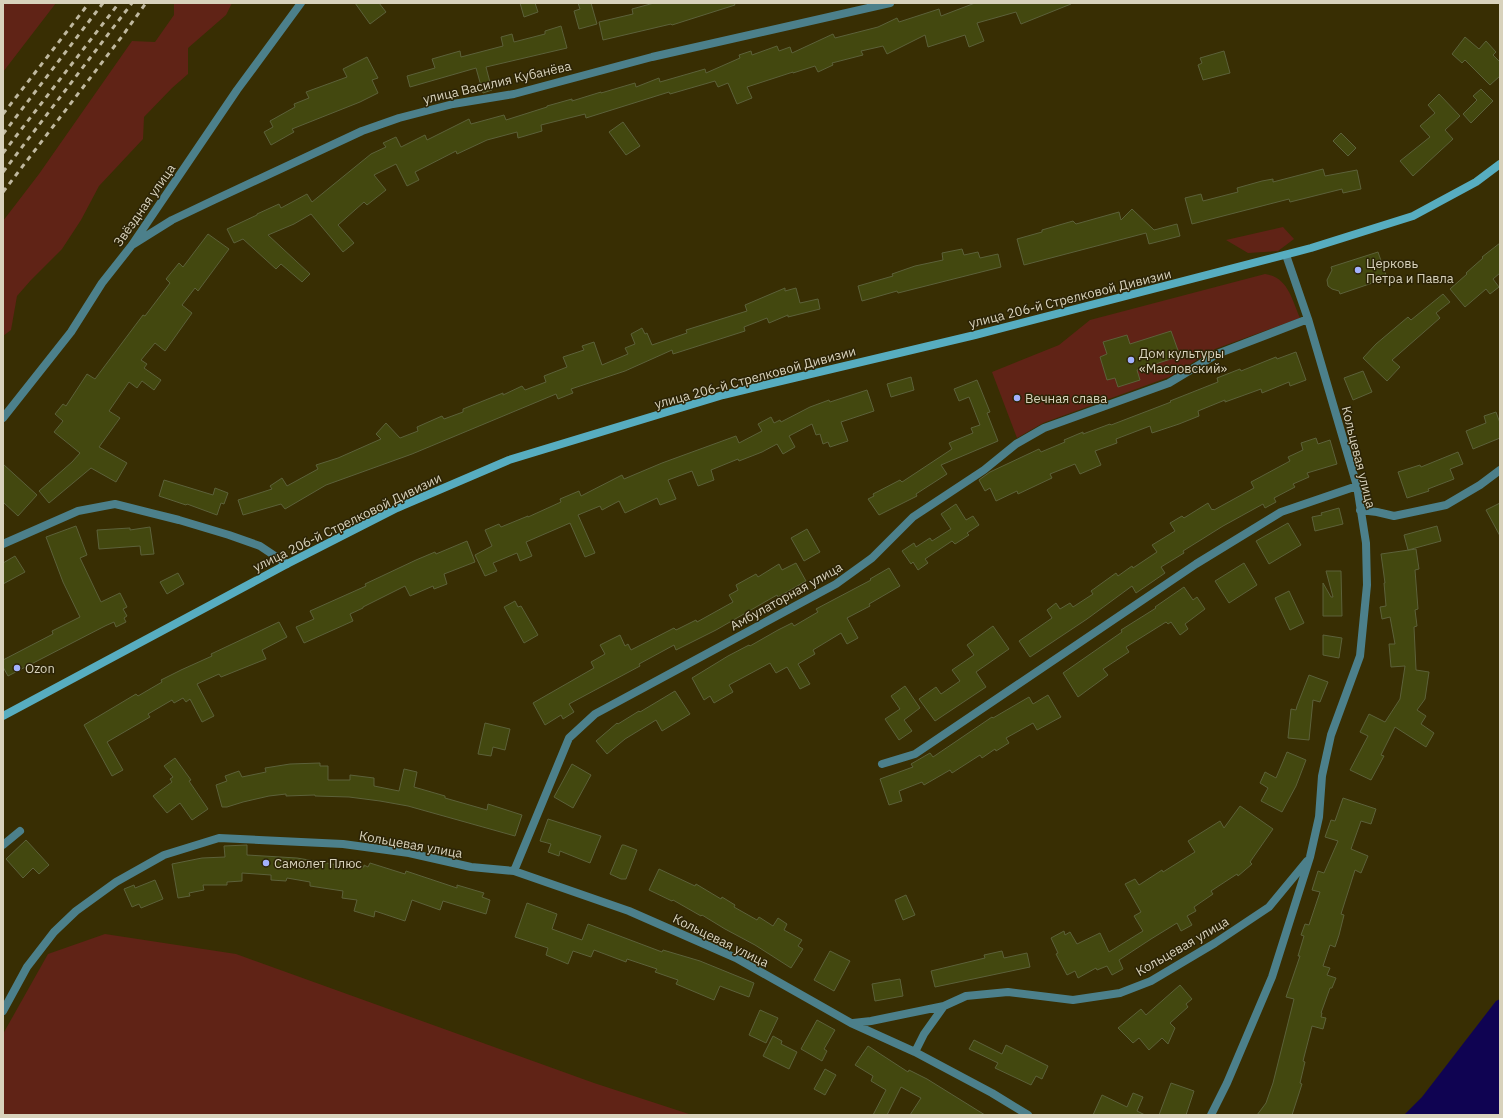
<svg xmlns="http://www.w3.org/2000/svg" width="1503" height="1118" font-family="'IBM Plex Sans',sans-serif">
<rect width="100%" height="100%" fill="#382e03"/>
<!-- green -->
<path fill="#602316" d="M3,3H56L3,72Z
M174,3H232L226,15L188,48V74L172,88L144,117L143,139L99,186L81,220L62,249L31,280L17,296L11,330L3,336V221L39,174L132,41L155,42L174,15Z
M1283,227L1294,239L1278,251L1248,253L1226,240Z
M1265,274C1288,277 1292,300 1300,318L1215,349L1169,377L1043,423L1017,438L992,372L1059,345L1090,320Z
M105,934L236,954L594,1083L692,1115H3V1034L48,954Z"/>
<!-- water -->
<path fill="#0f0352" d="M1500,999V1115H1404L1422,1097L1496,1001Z"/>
<!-- building -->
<path fill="#43480f" stroke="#5c613a" d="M355,3H379L386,12L370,24Z
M520,3H535L538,12L524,17Z
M578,3H591L597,24L579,29L574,11L580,9Z
M654,3H734L735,5L672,25L671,24L603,40L599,22L633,14L632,9Z
M975,3H1070L1071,4L1021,24L1016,12L977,23L984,41L969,47L965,35L928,47L925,35L887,54L883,46L861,51L863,55L832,63L833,65L818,72L815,66L793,73V72L747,87L752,98L737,104L728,83L718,87L715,81L670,94L669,92L586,118L585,114L541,125L542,131L518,138L517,132L487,140L457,154L456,151L415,172L419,180L407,186L396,164L374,175L386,190L367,205L364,202L338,225L354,243L343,252L311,214L294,224L268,235L310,274L302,282L281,264L276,269L243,239L234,243L227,229L257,215V214L279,204L281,208L307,194L312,202L371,154L386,147L383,143L396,137L401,147L425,135L427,140L469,119L471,124L504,115L506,120L547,107V106L572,99V101L601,92V93L635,83L636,87L659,78L660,82L705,69L706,73L740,58L739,55L751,51L752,55L777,46L779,51L790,47L792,53L833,34L835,38L878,27L897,18L899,22L939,9L941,16Z
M561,26L567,48L486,67L492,90L483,93L476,68L410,87L407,76L435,68L432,59L460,51L461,57L503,46L501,37L512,34L514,42L545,34V31Z
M1465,37L1479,49L1486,41L1496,52L1493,55L1500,62V76L1490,85L1465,60L1462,63L1452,54Z
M1224,51L1230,73L1203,80L1198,65L1202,63L1200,58Z
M367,57L378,78L372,80L378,93L360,102L292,129L294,132L271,145L264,132L273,127L270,121L295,107L294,104L309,98L306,92L347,77L343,69Z
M1481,89L1493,101L1471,123L1463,114L1477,100L1473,96Z
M1439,94L1460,116L1445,130L1453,139L1413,176L1400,161L1430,137L1420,126L1435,113L1428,105Z
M623,122L640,146L626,155L609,132Z
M1341,133L1356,148L1348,156L1333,141Z
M1323,169L1325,176L1357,170L1361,189L1343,193L1342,189L1290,202L1289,199L1192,224L1185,198L1201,194L1203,201L1238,192L1237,188L1262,181L1273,179V182Z
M1132,209L1154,230L1177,224L1180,236L1149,244L1146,233L1024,265L1017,239L1042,232V230L1073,221L1076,224L1119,212L1121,220Z
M208,234L229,249L198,291L195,288L182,305L192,313L165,351L155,343L141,360L147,364L144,368L161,380L154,390L142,381L137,388L129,382L109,411L120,418L99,447L127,463L116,482L91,468L49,503L39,491L72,462L80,453L54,432L63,421L55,414L63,404L66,406L87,374L95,379L143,315L145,316L170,283L166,279L179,263L183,267Z
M1500,243V273L1493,279L1499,287L1490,294L1486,289L1465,307L1450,289L1467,274L1466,273L1483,258L1482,257Z
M962,249L964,255L978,252L980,258L998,254L1001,267L898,293L897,291L862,301L858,286L893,276L892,274L915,266L943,260L942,253Z
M1378,252L1387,278L1340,294L1339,291L1332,289L1328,286L1327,280L1332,270L1331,267Z
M785,288V291L796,288L800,303L818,299L820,309L788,317V315L769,323L767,318L744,327L745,331L673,354L672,350L625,371L571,389L573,393L558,399L556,394L412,454L326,485L285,509L281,504L243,515L238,500L272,489L270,486L282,478L287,486L318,469L316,465L338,458L381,439L376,434L386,423L400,438L418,431L417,427L442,416L444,419L463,412V409L503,393V395L522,386L525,390L546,382L544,376L567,367L563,357L584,350L582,346L594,342L602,365L628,354L625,348L635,344L631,334L642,328L645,334L647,333L652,345L687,333L686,330L747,311L745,305Z
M1443,294L1450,302L1436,313L1440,318L1392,360L1400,367L1387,381L1363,358L1376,344L1408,317L1411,320Z
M1171,331L1180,356L1137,370L1140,380L1118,387L1115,378L1107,380L1100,357L1107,354L1103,342L1127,335L1130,344Z
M1296,352L1306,380L1290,386L1289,382L1262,393L1261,389L1225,402V400L1198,411L1199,416L1179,424L1152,433L1150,426L1116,439L1117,443L1095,451L1101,465L1080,474L1075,464L1050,474L1052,478L1018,494L1017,491L996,501L990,488L985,491L979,480L990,472L1039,449L1041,452L1065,442L1064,440L1083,432V434L1110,424L1111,425L1171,402L1170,401L1218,382L1217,378L1240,369L1241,371L1276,357L1277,359Z
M1363,371L1372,392L1353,400L1344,378Z
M911,377L914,390L891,397L887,384Z
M977,380L990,412L987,413L998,441L941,465L947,474L916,494L917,496L879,515L868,499L874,496L873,494L900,480L902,482L952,449L949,443L973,433L971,428L980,425L969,397L959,401L954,389Z
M867,390L874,411L841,422L848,441L830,447L828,442L823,444L820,434L816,435L812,424L789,436L795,447L783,454L777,444L762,452L739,461L738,459L711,470L714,480L698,486L692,471L668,480L676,499L660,505L657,498L625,513L619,501L602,510L600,506L578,515L595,553L585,557L570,523L526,542L532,556L520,561L517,553L493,563L497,571L485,576L475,555L492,546L485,530L499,524L501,527L528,516V517L561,502L560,499L579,491L581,496L622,475L624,479L662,463L736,436L739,443L762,431L758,424L771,417L774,423L780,420L781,422L810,407L829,400L830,402Z
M1496,412L1500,423V438L1473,449L1466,431L1486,423L1484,416Z
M1316,438L1318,444L1330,440L1337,464L1307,473L1309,477L1293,484L1295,487L1274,498L1276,502L1265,508L1263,504L1223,526L1183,551L1184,553L1161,567L1165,573L1136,593L1132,586L1087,619L1030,657L1019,641L1052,618L1047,610L1056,603L1060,609L1070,603L1073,607L1093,594L1091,591L1116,573L1118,576L1132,566L1133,568L1157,552L1152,545L1175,531L1170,523L1182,516L1184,518L1208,503L1212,510L1213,509L1214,510L1254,488L1251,482L1290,461L1288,457L1303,450L1301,443Z
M1458,452L1463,464L1450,469L1454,479L1428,489L1429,491L1407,498L1398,472L1420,465L1421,467Z
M3,464L37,495L18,516L3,502Z
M164,480L213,495L215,488L228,493L224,504L221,503L217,515L187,504L186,505L159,496Z
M1500,503V536L1486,510Z
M956,504L966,520L973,516L979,525L967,533L969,535L955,544L952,541L925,559L928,563L918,570L913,562L911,564L902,551L914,543L916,547L930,538L932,541L951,529L941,514Z
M1339,508L1343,524L1315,531L1312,517L1322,515L1321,513Z
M1288,523L1301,545L1269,564L1256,541Z
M76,526L87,555L80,558L101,602L120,593L127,607L123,609L127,616L124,618L126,622L116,627L114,622L105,626L8,676L3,667V660L53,634L52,631L80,617L63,582L46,537Z
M1437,526L1441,541L1408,550L1404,535Z
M150,527L154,554L141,555L140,546L99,549L97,530L130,528V530Z
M807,529L820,552L804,561L791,538Z
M467,541L475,562L444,574L447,584L434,589L433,586L410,596L405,586L363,607V608L350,614L353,621L304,643L296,627L314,619L310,611L366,586L365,584L416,560L435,552L436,554Z
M1416,549L1419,569L1415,570L1418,609L1415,610L1417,626L1414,627L1416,670L1429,672L1425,699L1417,710L1426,716L1421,724L1434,733L1426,747L1395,727L1381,755L1384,756L1371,780L1350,770L1368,736L1360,732L1369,714L1385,722L1400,699L1405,666L1391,667L1389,644H1395L1390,617L1382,619L1380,607L1386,606L1384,583H1385L1381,554Z
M15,556L25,572L3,584V563Z
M796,563L806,581L778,597L777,595L716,630L676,650L674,645L639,664L640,666L569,704L574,712L563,719L561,715L545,725L533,703L594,668L591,662L605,654L600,645L620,635L625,646L628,644L631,650L674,628L676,630L696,620L697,622L733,602L729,595L738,590L736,585L756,574L758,577L779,564L782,570Z
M1244,563L1257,585L1229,603L1215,581Z
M889,568L900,586L869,604L870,606L847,618L858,638L847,644L841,633L813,650L815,654L798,664L810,684L800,689L787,667L776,673L770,663L729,685L733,692L714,703L710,696L704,700L692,678L728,656L749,645L750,646L778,630L792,623L794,626L818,612L816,609L871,580L870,579Z
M1326,571H1341L1342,616H1323V583L1331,597H1333Z
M178,573L184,584L167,594L160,582Z
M1184,587L1193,600L1197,597L1205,609L1185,624L1188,629L1180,635L1171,622L1168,624L1166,622L1126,647L1129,652L1103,669L1108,675L1078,697L1063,673L1122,632L1121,630L1156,608L1155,607Z
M1289,591L1304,623L1290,630L1275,598Z
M515,601L518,607L521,606L538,635L524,643L504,607Z
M279,622L287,637L262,650L266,659L221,677L219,674L197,684L214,716L202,722L190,699L186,702L183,698L174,703L172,700L148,714L150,717L107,742L123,770L112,776L84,725L136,694L138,696L162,682L161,680L181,670L212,656L211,654Z
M993,626L1009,649L976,672L986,687L935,721L919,699L936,687L941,694L960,681L952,670L974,655L967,645Z
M1323,635L1342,638L1339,658L1323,655Z
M1309,675L1328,682L1320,702L1313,700L1309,740L1288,738L1291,709L1296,710L1297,706Z
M905,686L920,708L904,720L912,731L899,740L885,719L900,709L891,696Z
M675,691L690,714L662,731L656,720L625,739L607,754L596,741L617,723L618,724L639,711L640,712Z
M1048,695L1061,717L1037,730L1033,723L1006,738L1009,743L996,751L995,749L982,758L980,755L952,773L950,770L924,785L922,782L899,791L902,801L889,805L880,779L913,767L911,764L930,753L933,757L992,717L993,718L1029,697L1033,704Z
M485,723L510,729L505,750L493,747L491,756L478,754Z
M1287,752L1306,760L1296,786L1282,812L1261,801L1268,788L1260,783L1265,772L1276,778Z
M175,758L191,780L189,781L208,809L192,820L180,803L167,813L153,796L172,782L170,779L173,777L164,766Z
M320,763V766H328V780H350V775L374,778V786L399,791L404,769L417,772L414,787L445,796V798L487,810L488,804L522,815L515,836L408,806L380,801L349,797L315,796V795L286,796V794L269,796L243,802L227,807H222L216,785L227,781L225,776L239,771L242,777L266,772L265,768L290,764Z
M572,764L591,775L573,808L554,797Z
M1343,798L1376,809L1371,824L1361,821L1351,849L1368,856L1361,873L1355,870L1341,914L1344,915L1339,935L1335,947L1330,945L1323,966L1330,968L1327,975L1336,978L1332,988H1330L1321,1013H1322L1321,1017L1326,1018L1323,1029L1312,1026L1303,1061L1305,1062L1300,1083L1302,1084L1292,1115H1257L1266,1103L1273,1083L1294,999L1286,997L1300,956H1298L1304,936L1301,935L1305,924L1309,925L1320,892L1312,890L1318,871L1324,873L1338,841L1325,837L1331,820L1335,821Z
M1240,806L1273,829L1250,862L1252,864L1238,876L1237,874L1211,891L1213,894L1194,907L1196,911L1187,916L1192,925L1181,931L1177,923L1151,939L1119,960L1123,969L1112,975L1107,966L1097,970L1096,968L1078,978L1075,971L1067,975L1056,954L1058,953L1051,938L1064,931L1065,935L1070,932L1077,944L1100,933L1109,952L1143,931L1134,916L1141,912L1125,884L1135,879L1139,885L1162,870L1163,872L1195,852L1188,841L1220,821L1224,828Z
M548,819L601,836L590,863L560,851L559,856L548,852L551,844L540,841Z
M26,840L49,865L39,874L33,868L23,878L6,859Z
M247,845V855L297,858L338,865V863L364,867V865L368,867L370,863L405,874L406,871L457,888V885L484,893L482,897L490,900L486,914L443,901L440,910L412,900L405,921L375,911L374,917L354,911L357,900L342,898L343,891L310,886V882L287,878L286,881L271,880V875L242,873V881L227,882V885H203L204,890L189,893L190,896L178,898L172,864L202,858L225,857L224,846Z
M622,845H624L637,850L626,879H621L610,874Z
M659,869L695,886L696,884L721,899L722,897L735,905L734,907L757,920L759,917L773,926L778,918L787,924L784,930L802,940L798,946L803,949L791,968L755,945L725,929L702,915L701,916L673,900L672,901L649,890Z
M155,880L163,899L141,908L139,904L132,907L124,889L134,885L135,888Z
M906,895L915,915L903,920L895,900Z
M527,903L557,914L552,929L582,940L588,924L662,952L663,950L700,961L754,983L749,997L720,986L714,1000L676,984L678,980L655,972L657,969L627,959L626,962L594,950L591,957L573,951L568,964L546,955L548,948L515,937Z
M830,951L850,961L834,991L814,980Z
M1002,951L1004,958L1027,953L1030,967L935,987L931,971L985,958L984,955Z
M900,979L903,996L875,1001L872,984Z
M1180,985L1192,999L1186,1004L1188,1007L1170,1023L1175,1028L1168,1044L1162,1038L1149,1050L1139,1038L1133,1043L1118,1028L1141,1009L1146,1015Z
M760,1010L778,1018L766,1043L749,1035Z
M817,1020L835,1030L824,1049L827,1051L822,1061L801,1049Z
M773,1036L782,1041L781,1044L797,1052L789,1069L763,1056Z
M974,1040L1002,1054L1006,1045L1048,1066L1042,1079L1036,1076L1031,1085L995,1068L998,1063L969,1049Z
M868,1046L908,1072L909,1070L927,1079L985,1115H910L921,1098L901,1087L887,1115H873L886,1090L871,1081L873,1076L855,1065Z
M825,1069L836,1075L825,1095L814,1089Z
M1171,1083L1194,1091L1186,1115H1159Z
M1133,1093L1143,1097L1137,1111L1145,1115H1093L1102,1095L1127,1107Z"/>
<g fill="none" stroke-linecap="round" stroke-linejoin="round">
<!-- minor -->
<path stroke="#4c808b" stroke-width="8" d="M132,245L172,220L214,200L362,131L399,118L453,104L514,94L652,57L890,3
M3,418L71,332L102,283L132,245L237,90L301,3
M1360,510L1377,512L1394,516L1446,505L1480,485L1500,470
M3,544L78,511L115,504L179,520L229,535L260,546L287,564
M882,764L915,754L1196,564L1281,512L1357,486
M3,845L20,831
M514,871L569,738L595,714L836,584L872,558L913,517L984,470L1016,444L1044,428L1169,383L1217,354L1308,319
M3,1011L27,967L54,932L76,911L116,882L164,855L219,838L343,844L409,853L471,867L514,871L629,911L736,958L851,1023L915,1052L992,1093L1028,1115
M853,1023L871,1021L944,1006L966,996L1008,992L1073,1000L1120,993L1151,981L1215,943L1269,907L1307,861
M915,1052L924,1034L944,1006
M1211,1115L1227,1083L1272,977L1310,857L1319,817L1322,776L1331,735L1360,656L1367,585L1366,543L1357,486L1308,319L1286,255"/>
<!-- secondary -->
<path stroke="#57adc0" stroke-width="8" d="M3,716L287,564L397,508L509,460L723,395L975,335L1311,248L1413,216L1476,182L1500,164"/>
<!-- rail -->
<path stroke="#bfb89f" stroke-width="3" stroke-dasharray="5 5" stroke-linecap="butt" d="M3,114L89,3
M3,134L103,3
M3,153L119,3
M3,172L132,3
M3,192L123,35L146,3"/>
</g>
<!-- markers -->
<g fill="#a2b2fd" stroke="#2c2406" stroke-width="1.5">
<circle cx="1358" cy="270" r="4"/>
<circle cx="1131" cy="360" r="4"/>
<circle cx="1017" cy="398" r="4"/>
<circle cx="17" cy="668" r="4"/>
<circle cx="266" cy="863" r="4"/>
</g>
<g text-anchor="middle" stroke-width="3" stroke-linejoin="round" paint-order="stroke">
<!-- street labels -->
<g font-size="13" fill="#d8d2bc" stroke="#2c2406">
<text transform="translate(497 82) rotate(-13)" y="5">улица Василия Кубанёва</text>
<text transform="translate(144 205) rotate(-55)" y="5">Звёздная улица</text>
<text transform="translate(1070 298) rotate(-14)" y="5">улица 206-й Стрелковой Дивизии</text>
<text transform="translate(755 377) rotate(-15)" y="5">улица 206-й Стрелковой Дивизии</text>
<text transform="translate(1359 457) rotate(76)" y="5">Кольцевая улица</text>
<text transform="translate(347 522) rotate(-26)" y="5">улица 206-й Стрелковой Дивизии</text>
<text transform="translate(786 596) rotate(-29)" y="5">Амбулаторная улица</text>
<text transform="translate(411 844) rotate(10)" y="5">Кольцевая улица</text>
<text transform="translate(721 940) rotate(26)" y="5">Кольцевая улица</text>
<text transform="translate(1182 946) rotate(-30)" y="5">Кольцевая улица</text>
</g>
<!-- poi labels -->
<g font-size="13" fill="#d8d2bc" stroke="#2c2406" text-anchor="start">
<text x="1366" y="268">Церковь<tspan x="1366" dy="15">Петра и Павла</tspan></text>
<text x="1139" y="358">Дом культуры<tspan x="1139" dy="15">«Масловский»</tspan></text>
<text x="1025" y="403">Вечная слава</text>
<text x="25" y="673">Ozon</text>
<text x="274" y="868">Самолет Плюс</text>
</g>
</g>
<!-- border -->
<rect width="1503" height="1118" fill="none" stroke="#d8d2bc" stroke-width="8"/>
</svg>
